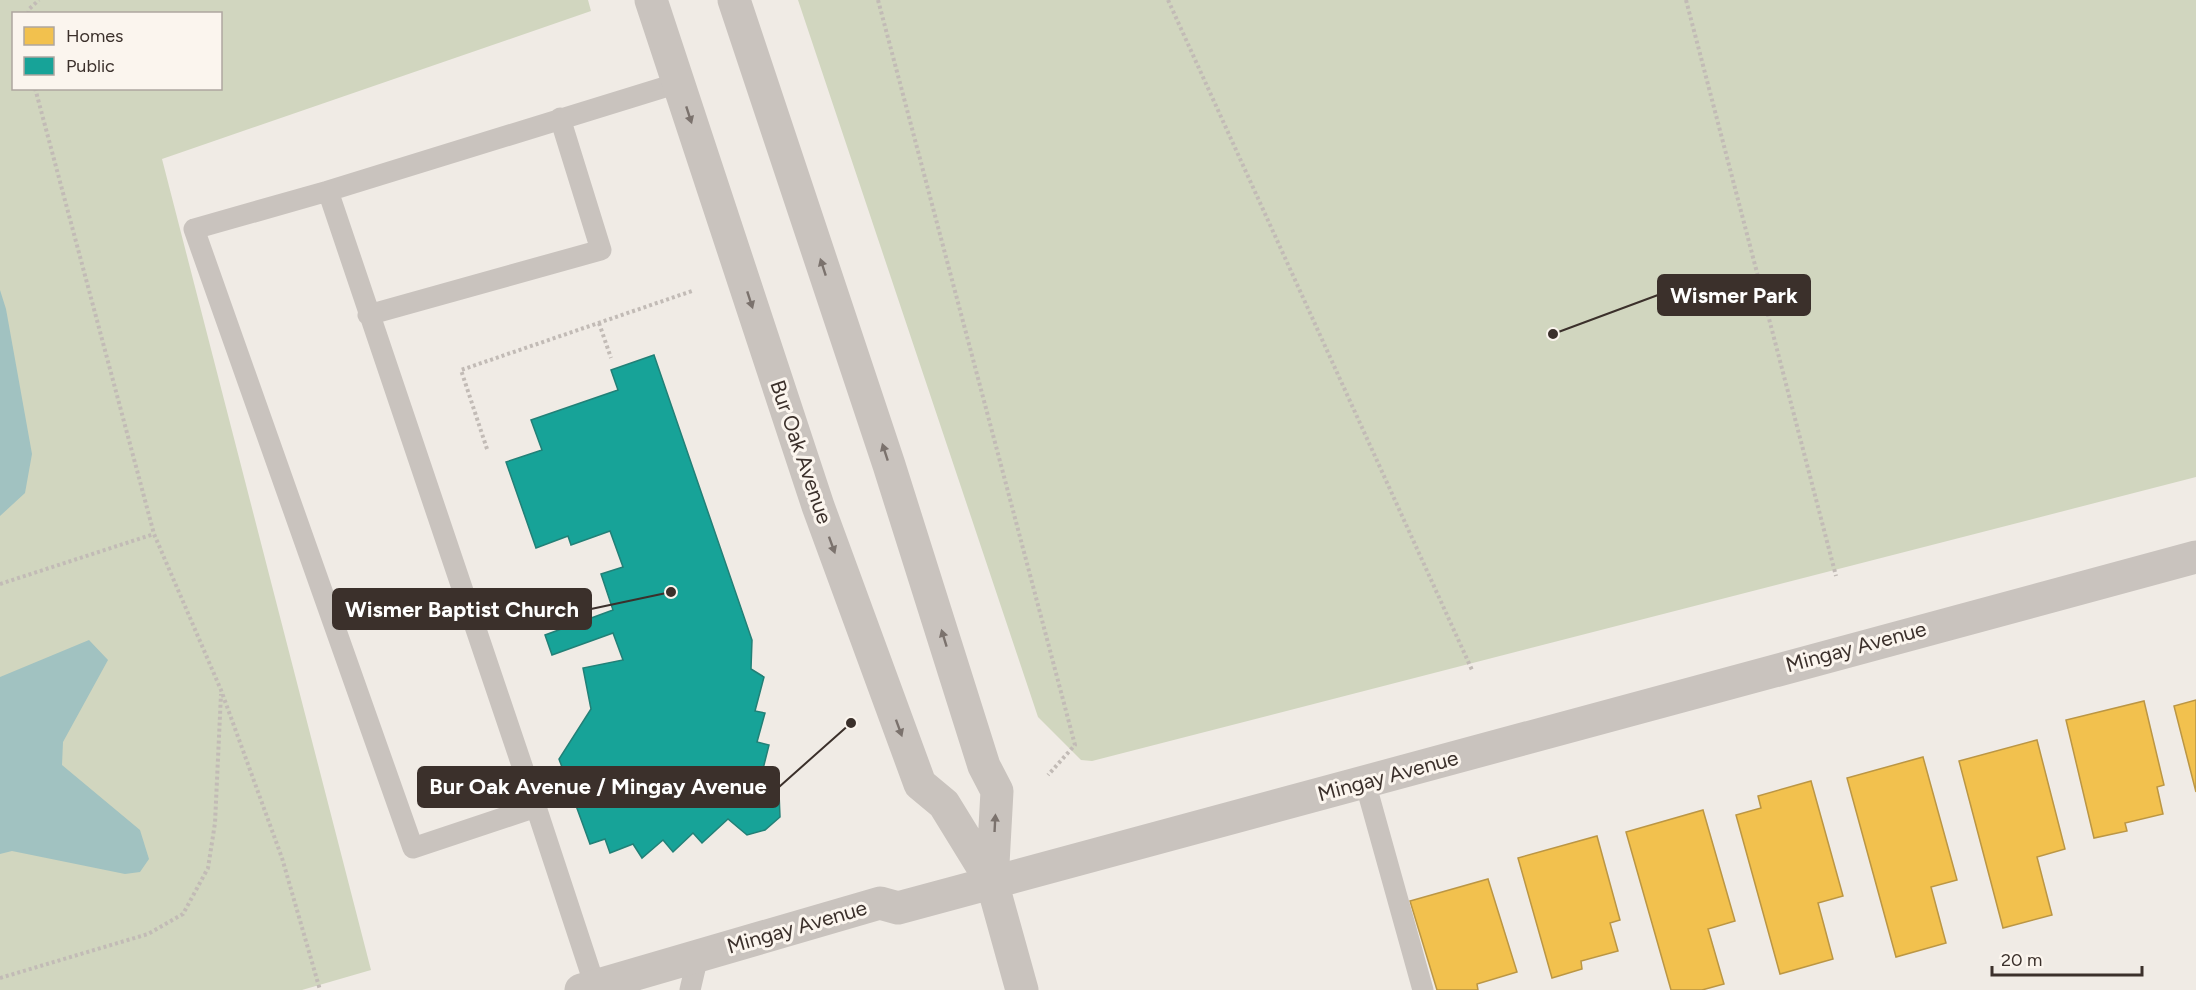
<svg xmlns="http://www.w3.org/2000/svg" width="2196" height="990" font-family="Figtree,sans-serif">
<rect width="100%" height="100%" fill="#f0ebe5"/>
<!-- green -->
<path fill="#d1d6bf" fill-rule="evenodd" d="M0,0H588L591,11L162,159L371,970L302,990H0ZM14,14H220V88H14Z
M798,0H2196V477L1092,761L1081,760L1038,717Z"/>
<!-- water -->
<path fill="#a1c2c1" d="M0,290L6,309L32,454L25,493L0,516Z
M89,640L108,660L63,742L62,765L140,830L149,859L140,872L125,874L12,851L0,854V677Z"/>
<!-- homes -->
<path fill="#f2c14e" stroke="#bb9644" stroke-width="1.5" d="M2196,700V792L2174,706Z
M2144,701L2164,785L2157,787L2163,814L2125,823L2127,831L2094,838L2066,720Z
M2037,740L2065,849L2037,857L2052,915L2003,928L1959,761Z
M1923,757L1957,880L1931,887L1946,943L1896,957L1847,778Z
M1811,781L1843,896L1818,903L1833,959L1780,974L1736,815L1761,808L1758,796Z
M1703,810L1735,921L1708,929L1724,984L1702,990H1671L1626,832Z
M1597,836L1620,920L1610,923L1618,951L1581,961L1582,969L1552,978L1518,858Z
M1488,879L1517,972L1477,984L1478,990H1437L1410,901Z"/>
<!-- public -->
<path fill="#17a398" stroke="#228077" stroke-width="1.5" d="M654,355L752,640L751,669L764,677L755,711L765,713L757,742L769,745L761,777L779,793L780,817L765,830L747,835L728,819L702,843L693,833L673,852L663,840L642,858L633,844L610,853L605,839L590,844L559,759L591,709L583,668L623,660L613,633L552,655L545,635L613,610L601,574L623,567L610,531L571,545L568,536L536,548L506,462L542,450L531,420L618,390L611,370Z"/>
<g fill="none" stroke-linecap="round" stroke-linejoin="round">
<!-- path -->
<path stroke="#c2bbb6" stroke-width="4" stroke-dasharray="3 3" stroke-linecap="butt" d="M878,0L1075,745L1048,775
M1168,0L1472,670
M1686,0L1836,576
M28,14L29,9L39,0
M35,88L154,534L221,690L282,858L320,990
M599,323L611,358
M487,449L461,370L692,291
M0,584L154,534
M0,978L148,934L183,914L208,868L215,823L221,694"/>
<!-- service -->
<path stroke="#c9c3be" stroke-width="21" d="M328,191L536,807
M368,315L601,250L560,118
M1365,782L1423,990
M595,986L536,807L413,848L194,229L328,191L678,83
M690,990L698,956"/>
<!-- tertiary -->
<path stroke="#c9c3be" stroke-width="33" d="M651,0L818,506L920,784L944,804L992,882L1022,990
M734,0L889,465L984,766L997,791L992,882
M581,990L880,903L898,908L2196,557"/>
</g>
<!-- one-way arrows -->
<defs><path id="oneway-solid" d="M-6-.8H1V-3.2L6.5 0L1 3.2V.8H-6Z" transform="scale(1.5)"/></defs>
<g fill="#7b726d">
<use href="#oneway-solid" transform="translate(689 115) rotate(72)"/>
<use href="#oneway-solid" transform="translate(823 267) rotate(-108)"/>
<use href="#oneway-solid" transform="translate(750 300) rotate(72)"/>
<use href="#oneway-solid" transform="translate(885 452) rotate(-108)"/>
<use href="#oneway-solid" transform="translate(832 545) rotate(70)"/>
<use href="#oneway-solid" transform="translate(944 638) rotate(-107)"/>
<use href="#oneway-solid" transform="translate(899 728) rotate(70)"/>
<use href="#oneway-solid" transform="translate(995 823) rotate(-87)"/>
</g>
<g text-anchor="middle" stroke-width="6" stroke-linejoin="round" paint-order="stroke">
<!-- street labels -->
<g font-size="21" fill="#3b302b" stroke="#fbf5ee">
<text transform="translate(801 452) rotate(71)" y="7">Bur Oak Avenue</text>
<text transform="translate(1856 647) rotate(-15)" y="7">Mingay Avenue</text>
<text transform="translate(1388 776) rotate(-15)" y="7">Mingay Avenue</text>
<text transform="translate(797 927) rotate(-16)" y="7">Mingay Avenue</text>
</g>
</g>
<!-- callouts -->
<path fill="none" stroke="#3b302b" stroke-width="2" d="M1553 334L1658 295M671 592L591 609M851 723L779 787"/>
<g fill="#3b302b" stroke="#fbf5ee" stroke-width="2">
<circle cx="1553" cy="334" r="6"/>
<circle cx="671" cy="592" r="6"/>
<circle cx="851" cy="723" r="6"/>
</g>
<g fill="#3b302b" stroke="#3b302b" stroke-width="2">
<rect x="1658" y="275" width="152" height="40" rx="6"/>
<rect x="333" y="589" width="258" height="40" rx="6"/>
<rect x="418" y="767" width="361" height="40" rx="6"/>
</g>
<g font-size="22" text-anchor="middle" font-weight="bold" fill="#fff">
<text x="1734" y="303">Wismer Park</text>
<text x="462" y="617">Wismer Baptist Church</text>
<text x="598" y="794">Bur Oak Avenue / Mingay Avenue</text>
</g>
<!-- legend -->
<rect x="12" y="12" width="210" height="78" fill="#fbf5ee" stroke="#aea6a0" stroke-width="1.5"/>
<rect x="24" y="27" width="30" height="18" fill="#f2c14e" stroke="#aea6a0" stroke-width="1.5"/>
<text x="66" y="42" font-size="18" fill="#3b302b">Homes</text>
<rect x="24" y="57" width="30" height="18" fill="#17a398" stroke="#aea6a0" stroke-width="1.5"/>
<text x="66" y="72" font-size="18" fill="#3b302b">Public</text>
<!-- scale -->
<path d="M1992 966v9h150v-9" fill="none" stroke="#3b302b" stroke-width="3"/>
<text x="2001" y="966" font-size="18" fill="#3b302b" stroke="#fbf5ee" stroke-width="4.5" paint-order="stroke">20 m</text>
</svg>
